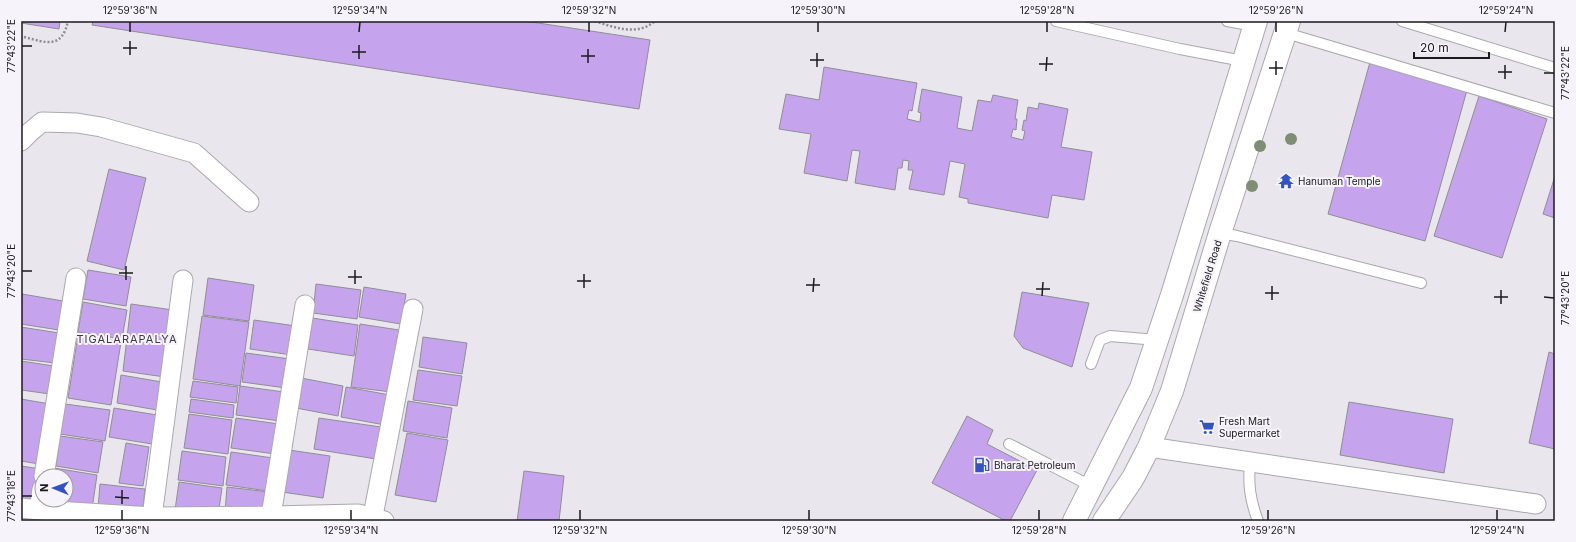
<svg xmlns="http://www.w3.org/2000/svg" width="1576" height="542" font-family="Inter,sans-serif">
<rect width="100%" height="100%" fill="#e9e6ed"/>
<!-- building -->
<path fill="#c5a4ed" stroke="#908e94" d="M21,21H60L59,29L21,23Z
M93,21H525L650,40L639,109L92,25Z
M1370,62L1467,90L1425,241L1328,214Z
M824,67L917,83L912,111L909,110L907,119L920,122L921,113L918,112L922,89L962,97L957,128L972,131L978,100L991,102L993,95L1018,100L1015,119H1017L1016,130L1013,129L1011,137L1023,140L1025,131L1022,130L1024,120L1026,121L1028,107L1038,109L1039,103L1068,109L1061,147L1092,152L1084,200L1052,195L1048,218L968,203V199L959,197L965,164L950,161L944,195L909,189L913,170H908L909,161L903,160L902,168H898L895,190L855,183L860,151L852,150L847,181L804,173L811,134L779,129L786,94L819,100Z
M1479,96L1547,119L1502,258L1434,236Z
M109,169L146,178L124,270L87,261Z
M1555,176V218L1543,214Z
M88,270L131,277L126,306L83,299Z
M208,278L254,285L249,321L203,315Z
M316,284L361,290L357,319L313,313Z
M364,287L406,294L401,324L359,317Z
M1022,292L1089,303L1072,367L1023,348L1014,336Z
M22,294L63,301L59,330L21,324Z
M83,302L127,310L122,339L78,332Z
M131,304L173,310L165,377L123,371Z
M202,316L249,322L240,386L193,379Z
M312,318L358,325L354,356L308,349Z
M254,320L296,326L292,355L250,349Z
M360,324L399,330L391,392L351,387Z
M21,327L59,333L55,363L21,359Z
M78,335L121,342L111,405L68,398Z
M423,337L467,343L462,374L419,367Z
M1549,352L1555,354V449L1529,443Z
M246,353L290,359L286,388L242,382Z
M21,361L54,366L50,394L21,390Z
M418,370L462,376L457,406L413,400Z
M121,375L162,382L157,410L117,403Z
M301,378L343,386L338,416L296,408Z
M193,381L238,387L236,403L190,397Z
M240,386L284,392L280,421L236,415Z
M346,387L390,395L385,425L341,417Z
M21,399L50,404L39,464L21,461Z
M191,399L234,405L233,418L189,412Z
M408,401L452,408L447,438L403,431Z
M1349,402L1453,419L1444,473L1340,455Z
M65,404L110,410L105,441L60,434Z
M114,408L157,415L152,444L109,437Z
M189,414L232,420L228,454L184,448Z
M967,416L993,430L987,444L1037,470L1010,521H1006L932,483Z
M236,418L279,424L275,454L231,448Z
M319,418L381,427L376,459L314,449Z
M407,433L448,440L436,502L395,495Z
M60,436L103,442L98,473L56,466Z
M126,443L149,447L143,486L119,483Z
M289,450L330,456L323,498L282,492Z
M182,451L226,457L223,486L178,480Z
M231,452L273,458L268,491L226,485Z
M21,466L41,469L35,502L21,500Z
M54,468L97,475L92,509L49,502V500H66V476H53Z
M524,471L564,476L559,521H517Z
M179,482L222,488L218,516L175,510Z
M100,484L145,489L143,509H98Z
M227,487L269,492L267,509L225,512Z"/>
<g fill="none" stroke-linecap="round" stroke-linejoin="round">
<defs>
<path id="service" d="M1056,21L1180,49L1243,61
M1227,21L1255,26
M1402,21L1555,68
M1286,33L1555,113
M1220,233L1237,236L1421,283
M1091,364L1100,340L1110,336L1157,340
M1009,444L1091,486
M1250,462C1248,484 1250,500 1258,521"/>
<path id="minor" d="M21,141L30,132L42,122L77,123L101,127L194,153L249,202
M1149,447L1536,504
M44,476L76,278
M21,508L39,510L152,517L271,516L358,514L384,521
M39,510L42,489
M271,516L305,305
M152,517L183,280
M372,521L413,309"/>
<path id="primary" d="M1074,521L1141,388L1172,295L1256,21
M1104,521L1133,478L1149,447L1172,391L1220,233L1289,21"/>
</defs>
<!-- service casing -->
<use href="#service" stroke="#aaa8ae" stroke-width="12"/>
<!-- minor casing -->
<use href="#minor" stroke="#aaa8ae" stroke-width="21"/>
<!-- primary casing -->
<use href="#primary" stroke="#aaa8ae" stroke-width="24"/>
<!-- path -->
<path stroke="#8f8d92" stroke-width="2.5" stroke-dasharray="2 2" stroke-linecap="butt" d="M595,21C615,28 638,36 655,21
M24,37C47,43 62,49 68,21"/>
<!-- service -->
<use href="#service" stroke="#fff" stroke-width="10"/>
<!-- minor -->
<use href="#minor" stroke="#fff" stroke-width="19"/>
<!-- primary -->
<use href="#primary" stroke="#fff" stroke-width="22"/>
</g>
<!-- trees -->
<g fill="#7f8d75">
<circle cx="1291" cy="139" r="6"/>
<circle cx="1260" cy="146" r="6"/>
<circle cx="1252" cy="186" r="6"/>
</g>
<!-- ticks -->
<path fill="none" stroke="#1b1a1c" stroke-width="1.5" d="M130,32V22M359,32L360,22M589,32V22M818,32V22M1047,32V22M1276,32V22M1505,32L1506,22M22,46H32M123,48H137M352,52H366M130,55V41M581,56H595M359,59V45M810,60H824M588,63V49M1039,64H1053M817,67V53M1269,68H1283M1046,71L1047,57M1498,72H1512M1544,73H1554M1276,75V61M1505,79V65M22,271H32M119,273H133M348,277H362M126,280V266M577,281H591M355,284V270M806,285H820M584,288V274M1036,289H1050M813,292L814,278M1265,293H1279M1042,296L1043,282M1494,297H1508M1544,297L1554,298M1272,300V286M1501,304V290M22,496H32M115,497L129,498M122,504V490M122,520V510M351,520V510M580,520V510M809,520V510M1039,520V510M1268,520V510M1497,520V510"/>
<!-- icons -->
<defs>
<symbol id="temple-bare" viewBox="-9 -9 18 18"><path d="M0-6L5-2H3V0L6.5 2.5H4V6H1.5V3h-3V6H-4V2.5H-6.5L-3 0V-2H-5Z" fill="#3353c3" stroke="#f6f3fa" stroke-width="2.5" paint-order="stroke"/></symbol>
<symbol id="supermarket-bare" viewBox="-9 -9 18 18"><path d="M-6-5.5h2.5l.6 2H6L4.5 2H-2.5L-4.4-4H-6ZM-1.5 3.2a1.3 1.3 0 1 0 .1 0ZM3 3.2a1.3 1.3 0 1 0 .1 0Z" fill="#3353c3" stroke="#f6f3fa" stroke-width="2.5" paint-order="stroke"/></symbol>
<symbol id="fuel-bare" viewBox="-9 -9 18 18"><path d="M-5.5-6h7V0h2V4h1.3V-2.5L3-4.5l.8-.8L6-3V5H2.5V1h-1V6h-7ZM-4.2-4.7v3.2H.2V-4.7Z" fill="#3353c3" stroke="#f6f3fa" stroke-width="2.5" paint-order="stroke"/></symbol>
</defs>
<g fill-rule="evenodd">
<use href="#temple-bare" x="1275" y="170" width="22" height="22"/>
<use href="#supermarket-bare" x="1196" y="416" width="22" height="22"/>
<use href="#fuel-bare" x="971" y="454" width="22" height="22"/>
</g>
<g text-anchor="middle" stroke-width="4" stroke-linejoin="round" paint-order="stroke">
<!-- poi labels -->
<g font-size="10" fill="#1b1a1c" stroke="#f6f3fa" text-anchor="start">
<text x="1298" y="185">Hanuman Temple</text>
<text x="1219" y="425">Fresh Mart<tspan x="1219" dy="12">Supermarket</tspan></text>
<text x="994" y="469">Bharat Petroleum</text>
</g>
<!-- street labels -->
<g font-size="10" fill="#1b1a1c" stroke="#f6f3fa">
<text transform="translate(1207 276) rotate(-73)" y="4">Whitefield Road</text>
</g>
<!-- neighbourhood labels -->
<g font-size="11" letter-spacing="1" fill="#3e3c41" stroke="#f6f3fa">
<text x="127" y="343">TIGALARAPALYA</text>
</g>
</g>
<!-- border -->
<rect width="1576" height="542" fill="none" stroke="#f6f3fa" stroke-width="44"/>
<!-- north arrow -->
<g transform="translate(54 488) rotate(271)"><circle r="19" fill="#f6f3fa" stroke="#9e9ca1"/>
<path d="M0-3L7 15L0 10L-7 15Z" fill="#3353c3"/>
<text y="-6" font-size="11" font-weight="bold" text-anchor="middle" fill="#1b1a1c">N</text>
</g>
<!-- scale -->
<path d="M1414 52v6h75v-6" fill="none" stroke="#1b1a1c" stroke-width="2"/>
<text x="1420" y="52" font-size="12" fill="#1b1a1c" stroke="#f6f3fa" stroke-width="3" paint-order="stroke">20 m</text>
<rect x="22" y="22" width="1532" height="498" fill="none" stroke="#1b1a1c" stroke-width="1.5"/>
<g font-size="10" text-anchor="middle" fill="#1b1a1c">
<text x="130" y="14">12°59'36"N</text>
<text x="360" y="14">12°59'34"N</text>
<text x="589" y="14">12°59'32"N</text>
<text x="818" y="14">12°59'30"N</text>
<text x="1047" y="14">12°59'28"N</text>
<text x="1276" y="14">12°59'26"N</text>
<text x="1506" y="14">12°59'24"N</text>
<text transform="translate(11 46) rotate(-90)" y="4">77°43'22"E</text>
<text transform="translate(1565 73) rotate(-90)" y="4">77°43'22"E</text>
<text transform="translate(11 271) rotate(-90)" y="4">77°43'20"E</text>
<text transform="translate(1565 298) rotate(-90)" y="4">77°43'20"E</text>
<text transform="translate(11 496) rotate(-90)" y="4">77°43'18"E</text>
<text x="122" y="534">12°59'36"N</text>
<text x="351" y="534">12°59'34"N</text>
<text x="580" y="534">12°59'32"N</text>
<text x="809" y="534">12°59'30"N</text>
<text x="1039" y="534">12°59'28"N</text>
<text x="1268" y="534">12°59'26"N</text>
<text x="1497" y="534">12°59'24"N</text>
</g>
</svg>
